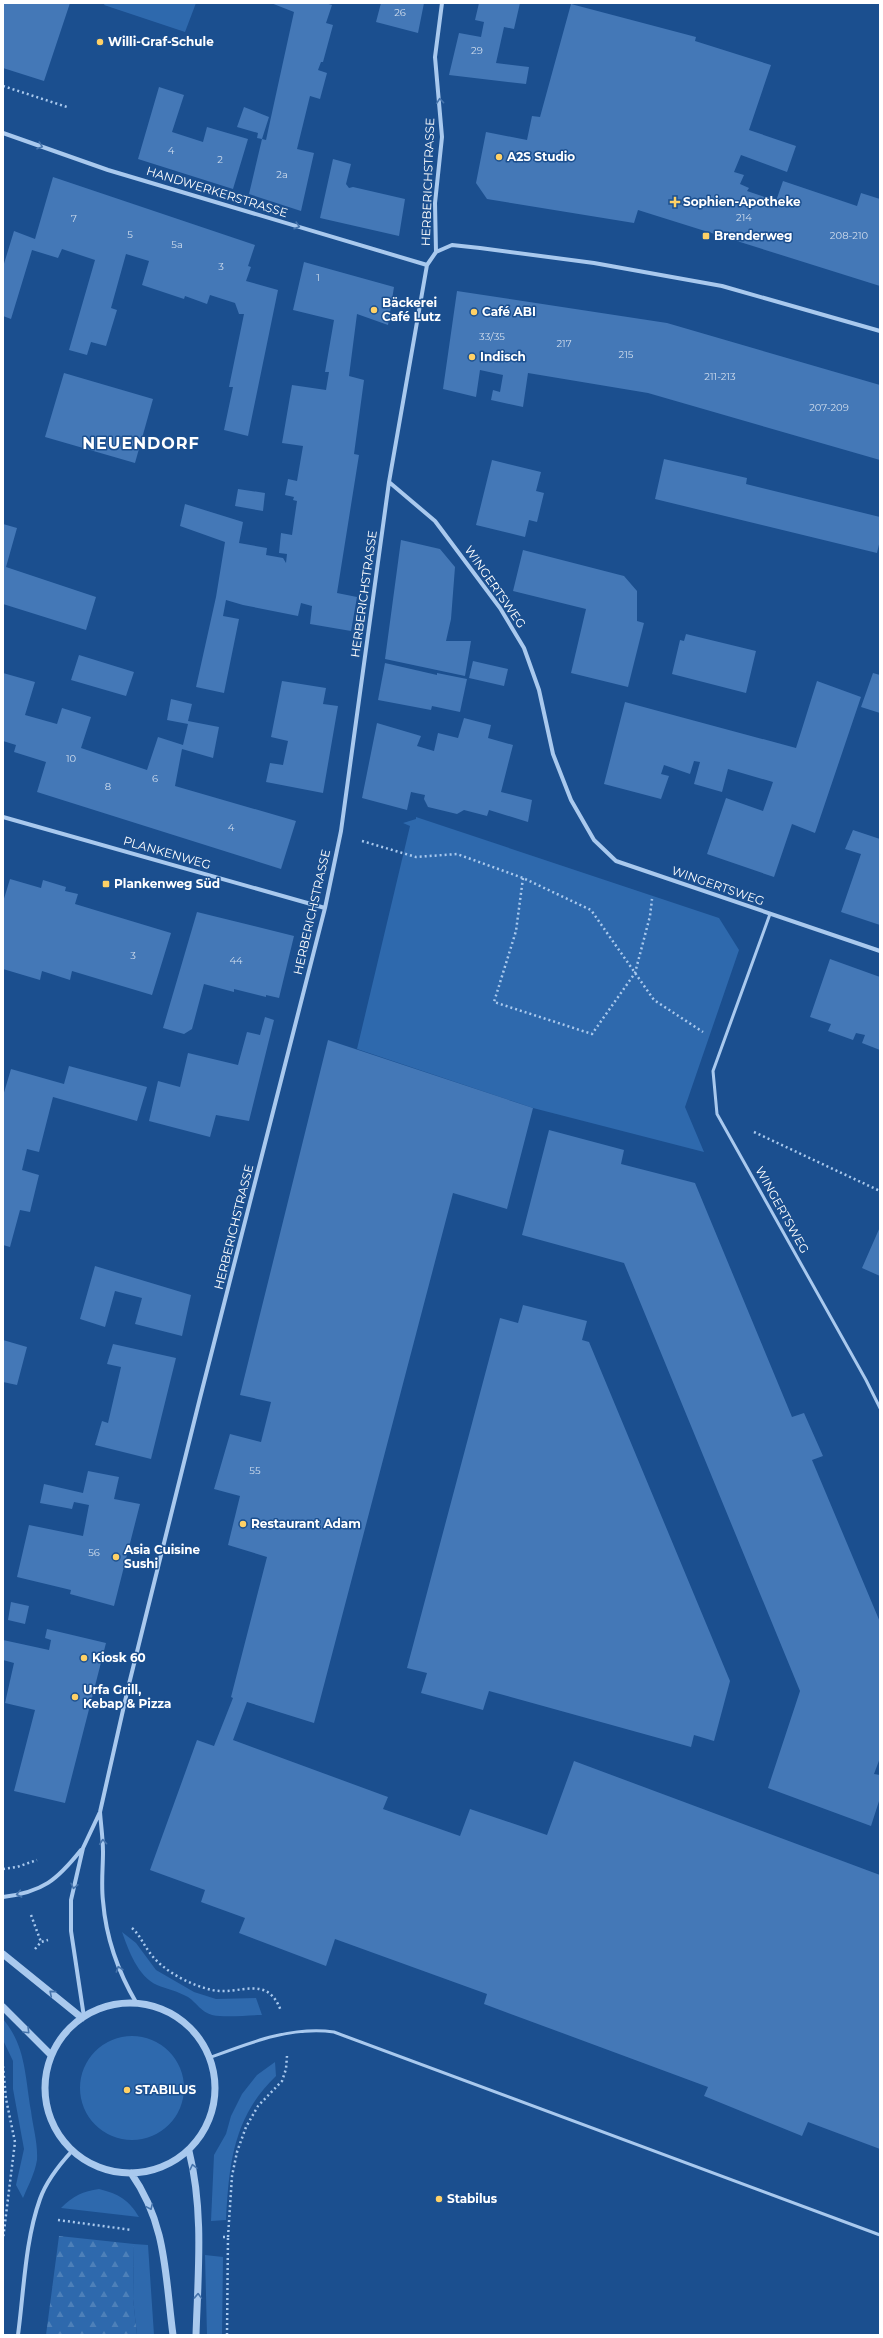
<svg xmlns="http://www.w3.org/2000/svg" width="883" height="2338" font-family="Montserrat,sans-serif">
<defs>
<pattern id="forest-firs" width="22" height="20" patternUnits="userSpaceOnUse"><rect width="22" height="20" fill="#2e69ad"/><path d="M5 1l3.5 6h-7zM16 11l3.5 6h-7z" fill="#4d80b9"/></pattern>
</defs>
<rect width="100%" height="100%" fill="#1b4f8f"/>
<!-- green -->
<path fill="#2e69ad" d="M105,3H196L185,32L104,5Z
M416,817L719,918L739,950L685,1107L704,1152L533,1108L357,1049L410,826L403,823L416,819Z
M122,1932L136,1943L156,1970L194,1992L216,1999L256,1998L262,2015C247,2015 227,2018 212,2015C201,2012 197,2003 188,1997C177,1991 167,1989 157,1985C138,1977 128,1949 122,1932Z
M3,2019C26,2046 25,2077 31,2111C33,2128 38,2143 37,2160C35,2173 28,2186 23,2198L16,2185L24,2149L13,2089V2061L3,2040Z
M80 2088a52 52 0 1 1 104 0a52 52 0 1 1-104 0Z
M275,2062L276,2076C233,2117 229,2165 226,2220L211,2221L214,2155L226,2134L231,2116L242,2094L257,2075Z
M99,2189C119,2194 129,2200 139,2217L61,2208C73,2196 83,2191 99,2189Z
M134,2244L148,2245L154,2335H137L133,2299Z
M205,2255L223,2257L222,2335H207Z"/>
<!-- forest -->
<path fill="url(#forest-firs)" d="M59,2236L134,2244L133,2299L137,2335H46Z"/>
<!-- building -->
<path fill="#4478b7" d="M3,3H70L44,81L3,68Z
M271,3H325L332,5L326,23L333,25L323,62H321L318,70L327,73L320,99L310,96L297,149L314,153L301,211L249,194L262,139L257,138L258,133L237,127L244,107L269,117L262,139L266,140L294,12Z
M381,3H424L418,33L376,22Z
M479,3H520L514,29L504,27L496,63L529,67L526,84L449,75L459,33L481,37L484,22L475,20Z
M571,4L696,37L695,41L771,65L749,130L796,146L787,172L741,155L734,172L744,175L740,184L749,188L747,191L776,201L783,181L857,206L861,193L880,199V286L638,210L634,223L487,199L476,183L486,132L527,140L532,116L540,117Z
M159,87L184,95L172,132L203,142L207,127L248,139L233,189L138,159Z
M333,159L351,164L346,184L349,188L353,187L405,199L399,236L320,218Z
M53,177L255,245L248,266L251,267L246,281L278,290L248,436L224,430L233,387H229L244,314H239L235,303L210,295L207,304L185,296L184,299L142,285L149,261L126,254L111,308L117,310L106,346L91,342L87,355L69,350L95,260L62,249L58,258L32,250L11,319L3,316V267L14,231L35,239Z
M304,262L394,287L388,325L357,314L349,376L364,380L354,454L359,455L337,593L357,597L351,631L310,624L312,606L301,603L298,616L243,605L226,600L223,616L239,619L224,693L196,687L216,597L225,542L180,526L185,504L243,522L239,543L267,548L266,555L283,558L286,563L287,554L279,553L281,533L292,535L297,501L293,500L294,497L285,495L288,479L297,481L303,446L282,443L292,385L326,390L329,372H325L334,320L293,310Z
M457,291L667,323L880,385V460L648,393L528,373L523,407L491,400L493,390L500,392L503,375L480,370L476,397L443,389Z
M64,373L153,399L135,463L45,437Z
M664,459L747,478L746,484L880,517V540L877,553L655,499Z
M492,460L541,472L536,491L544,493L537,522L529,520L525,537L476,525Z
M238,489L265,493L263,511L235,506Z
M3,524L17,528L6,567L96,597L86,630L3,604Z
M401,540L440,549L455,567L451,619L446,641H471L465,676L385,659Z
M523,550L624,576L637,591V621L644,623L628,687L571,673L586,609L513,591Z
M686,634L756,651L746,693L672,674L680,640L684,641Z
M79,655L134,672L126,696L71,680Z
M473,661L508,669L504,686L469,678Z
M385,663L437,675V673L467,679L460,712L432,706L431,710L378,700Z
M3,673L35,682L25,715L57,724L62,708L91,717L81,748L147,770L158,737L183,745L188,724L167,720L171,699L192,704L188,721L219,727L213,758L182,749L175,786L296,821L281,869L37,792L46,762L14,752L16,745L3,741Z
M873,673L880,675V713L861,707Z
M282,681L326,688L323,704L338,706L323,793L266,782L270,763L283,765L288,741L271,737Z
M817,681L861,697L815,833L792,824L774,877L707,854L726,798L763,811L773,782L728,769L722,792L694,784L700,762L694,761L690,774L664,765L661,774L669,776L661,799L604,784L625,702L796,748Z
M464,718L491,725L488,738L513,745L501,792L532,800L528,822L489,810L487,816L464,810L457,814L428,807L424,799L425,795L411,792L407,810L362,798L377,723L421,736L417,746L434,751L438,733L458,738Z
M853,830L880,839V925L841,912L861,854L845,849Z
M10,879L41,888L43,880L66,887L65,891L78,894L75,904L171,933L152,995L72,971L70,980L42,971L40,980L3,969V902Z
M197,912L294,936L279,998L266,995V997L234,989V992L204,984L192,1029L184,1034L163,1028Z
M830,959L880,977V1050L862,1043L865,1035L856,1033L853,1040L828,1031L831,1024L810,1017Z
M265,1017L274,1020L249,1121L216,1115L210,1137L149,1121L158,1081L180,1087L188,1053L238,1065L247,1032L260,1035Z
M328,1040L533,1108L507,1209L453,1193L314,1723L247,1702L233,1740L388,1797L383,1809L460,1836L470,1809L547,1835L574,1761L880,1875V2149L808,2122L802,2136L704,2096L708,2087L484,2004L487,1994L335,1939L326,1966L239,1933L245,1918L201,1902L205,1890L150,1870L197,1740L214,1746L233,1698L231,1697L267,1557L228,1545L240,1496L214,1489L230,1434L261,1442L271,1402L240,1395Z
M69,1066L147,1087L137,1121L53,1097L39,1152L27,1149L22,1170L39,1175L30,1212L20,1210L10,1247L3,1245V1096L11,1069L64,1084Z
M549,1130L624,1150L621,1164L695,1183L792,1417L804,1413L823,1456L812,1460L880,1622V1758L874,1774L880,1775V1798L871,1826L768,1788L800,1691L624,1263L522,1235Z
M880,1227V1276L862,1268Z
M95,1266L191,1295L182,1336L135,1324L142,1298L115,1291L105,1327L80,1319Z
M523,1305L587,1321L582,1340L589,1342L730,1681L714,1741L694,1735L691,1747L489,1691L483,1710L421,1693L427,1673L407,1668L500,1318L518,1323Z
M3,1340L27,1347L17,1385L3,1382Z
M113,1344L176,1358L151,1459L95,1445L102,1421L108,1423L121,1367L107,1364Z
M88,1471L119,1477L114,1499L140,1504L114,1606L70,1594L71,1590L17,1577L29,1525L83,1536L89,1505L74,1502L72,1509L40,1503L44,1484L83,1493Z
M11,1602L29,1606L25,1624L8,1620Z
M47,1629L106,1643L65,1803L14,1791L35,1710L5,1703L14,1663L3,1660V1640L49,1650L51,1640L45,1638Z"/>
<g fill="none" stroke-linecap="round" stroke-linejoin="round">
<!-- path -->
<path stroke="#a9c9ee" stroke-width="2.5" stroke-dasharray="2 3" stroke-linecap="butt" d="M3,86L67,107
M362,841L416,857L457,854L523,878L591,910L654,1000L703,1032
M523,878L516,931L494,1002L592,1034L635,973L650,916L652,899
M754,1132L880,1191
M3,1869L17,1867L37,1860
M31,1915L41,1942
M132,1928C140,1935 143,1944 150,1953C163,1971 190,1985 212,1990C240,1996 267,1973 281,2011
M35,1949L41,1942L48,1940
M3,2066L6,2099L15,2142L3,2239
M58,2220L132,2230
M223,2237H228L232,2176L237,2152L246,2127L258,2106L282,2081L286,2069L287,2056
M227,2335L228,2237"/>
<!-- service -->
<path stroke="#a9c9ee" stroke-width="3" d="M770,914L713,1071L717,1114L866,1380L880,1408
M209,2058C249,2043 291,2026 334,2032L880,2235"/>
<!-- minor -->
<path stroke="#a9c9ee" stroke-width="4" d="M3,133L108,170L427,265
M436,252L452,245L480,248L594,263L722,286L880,331
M389,482L435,521L500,608L524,648L539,690L553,754L571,800L594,840L616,861L880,951
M3,817L325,908
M100,1812C101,1826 103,1839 103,1852C103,1868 101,1884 103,1901C106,1938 118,1972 137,2004
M3,1897C43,1892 57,1880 81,1850
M84,2017L71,1931V1900L83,1848L100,1812L128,1688L200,1398L325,908L341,831L389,482L427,265L436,252L435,203L442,137L435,57L442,3
M18,2335C24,2290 25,2241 40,2199C46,2182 60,2164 72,2151"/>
<!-- tertiary -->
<path stroke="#a9c9ee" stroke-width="7" d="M3,1954L82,2018
M45 2088a85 85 0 1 1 170 0a85 85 0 1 1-170 0Z
M3,2007L51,2055
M189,2151C204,2211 198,2273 196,2335
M131,2173C167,2224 165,2276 173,2335"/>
</g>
<!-- one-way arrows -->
<defs><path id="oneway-chevron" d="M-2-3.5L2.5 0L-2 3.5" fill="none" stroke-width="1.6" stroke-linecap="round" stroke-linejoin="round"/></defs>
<g stroke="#4674ac">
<use href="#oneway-chevron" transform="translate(440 101) rotate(-94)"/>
<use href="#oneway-chevron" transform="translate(40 146) rotate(19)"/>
<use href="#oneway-chevron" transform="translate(297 226) rotate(17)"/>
<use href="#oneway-chevron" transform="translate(103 1842) rotate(-94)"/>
<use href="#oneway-chevron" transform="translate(74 1886) rotate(103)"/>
<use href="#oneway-chevron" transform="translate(19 1894) rotate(169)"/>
<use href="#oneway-chevron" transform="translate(119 1969) rotate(-109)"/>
<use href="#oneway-chevron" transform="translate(52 1993) rotate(-140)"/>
<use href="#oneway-chevron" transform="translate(27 2031) rotate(45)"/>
<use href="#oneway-chevron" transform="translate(193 2167) rotate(-103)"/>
<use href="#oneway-chevron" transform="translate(150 2207) rotate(66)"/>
<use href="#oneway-chevron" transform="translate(198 2296) rotate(-88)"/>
</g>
<!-- markers -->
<g fill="#ffd166" stroke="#1b4f8f" stroke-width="1.5">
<circle cx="100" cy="42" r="4"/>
<circle cx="499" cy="157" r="4"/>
<path d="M673 196h4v4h4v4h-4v4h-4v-4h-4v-4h4z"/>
<rect x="702" y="232" width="8" height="8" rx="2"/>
<circle cx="374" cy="310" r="4"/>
<circle cx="474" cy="312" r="4"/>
<circle cx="472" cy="357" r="4"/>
<rect x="102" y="880" width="8" height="8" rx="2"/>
<circle cx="243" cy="1524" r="4"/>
<circle cx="116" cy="1557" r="4"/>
<circle cx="84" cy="1658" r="4"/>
<circle cx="75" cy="1697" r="4"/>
<circle cx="127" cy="2090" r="4"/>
<circle cx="439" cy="2199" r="4"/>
</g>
<g text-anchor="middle" stroke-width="3" stroke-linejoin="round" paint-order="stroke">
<!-- number labels -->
<g font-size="10" fill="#d0dded">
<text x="400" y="16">26</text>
<text x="477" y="54">29</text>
<text x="171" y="154">4</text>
<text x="220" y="163">2</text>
<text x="282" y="178">2a</text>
<text x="744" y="221">214</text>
<text x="74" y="222">7</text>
<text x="130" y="238">5</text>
<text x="849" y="239">208-210</text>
<text x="177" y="248">5a</text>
<text x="221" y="270">3</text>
<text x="318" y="281">1</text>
<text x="492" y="340">33/35</text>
<text x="564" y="347">217</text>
<text x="626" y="358">215</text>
<text x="720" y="380">211-213</text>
<text x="829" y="411">207-209</text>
<text x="71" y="762">10</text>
<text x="155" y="782">6</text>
<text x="108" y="790">8</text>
<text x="231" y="831">4</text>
<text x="133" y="959">3</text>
<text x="236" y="964">44</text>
<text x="255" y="1474">55</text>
<text x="94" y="1556">56</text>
</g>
<!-- poi labels -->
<g font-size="12" font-weight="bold" fill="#fff" stroke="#1b4f8f" text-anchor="start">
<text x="108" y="46">Willi-Graf-Schule</text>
<text x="507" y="161">A2S Studio</text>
<text x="683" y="206">Sophien-Apotheke</text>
<text x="714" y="240">Brenderweg</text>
<text x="382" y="307">Bäckerei<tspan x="382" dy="14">Café Lutz</tspan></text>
<text x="482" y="316">Café ABI</text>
<text x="480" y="361">Indisch</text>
<text x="114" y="888">Plankenweg Süd</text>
<text x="251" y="1528">Restaurant Adam</text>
<text x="124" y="1554">Asia Cuisine<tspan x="124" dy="14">Sushi</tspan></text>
<text x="92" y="1662">Kiosk 60</text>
<text x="83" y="1694">Urfa Grill,<tspan x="83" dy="14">Kebap &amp; Pizza</tspan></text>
<text x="135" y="2094">STABILUS</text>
<text x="447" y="2203">Stabilus</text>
</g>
<!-- street labels -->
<g font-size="12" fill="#fff" stroke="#1b4f8f">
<text transform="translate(428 182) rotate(-88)" y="4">HERBERICHSTRASSE</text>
<text transform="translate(217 192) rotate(17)" y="4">HANDWERKERSTRASSE</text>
<text transform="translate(495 587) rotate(55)" y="4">WINGERTSWEG</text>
<text transform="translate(364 594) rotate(-82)" y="4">HERBERICHSTRASSE</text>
<text transform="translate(167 853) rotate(16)" y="4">PLANKENWEG</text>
<text transform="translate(718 886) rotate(19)" y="4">WINGERTSWEG</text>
<text transform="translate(312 912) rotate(-77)" y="4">HERBERICHSTRASSE</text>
<text transform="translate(782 1210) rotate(61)" y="4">WINGERTSWEG</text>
<text transform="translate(234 1227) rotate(-76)" y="4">HERBERICHSTRASSE</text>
</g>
<!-- district labels -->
<g font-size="16" font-weight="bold" letter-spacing="1" fill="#fff" stroke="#1b4f8f">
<text x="141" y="449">NEUENDORF</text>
</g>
</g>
<!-- border -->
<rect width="883" height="2338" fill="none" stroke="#ffffff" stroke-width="8"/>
</svg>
